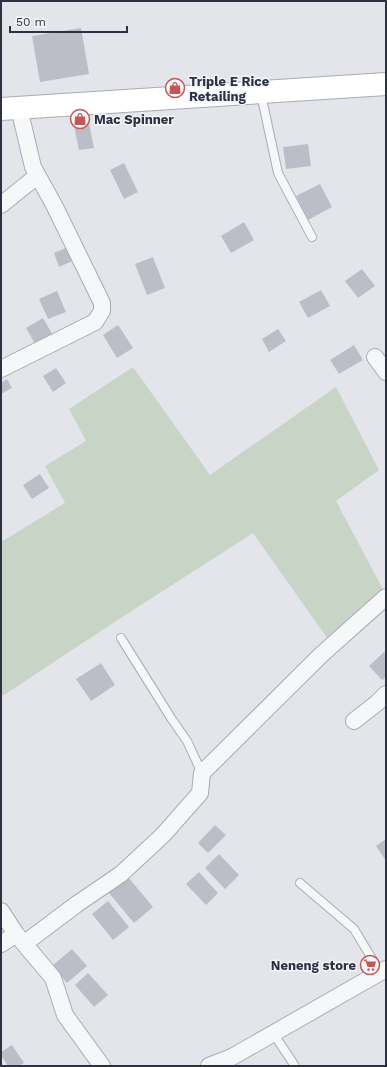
<svg xmlns="http://www.w3.org/2000/svg" width="387" height="1067" font-family="'Work Sans',sans-serif">
<rect width="100%" height="100%" fill="#e4e5eb"/>
<!-- green -->
<path fill="#c7d4c6" d="M133,367L210,475L336,387L379,470L336,501L386,595L330,642L253,533L116,621L1,697V542L65,503L45,466L86,441L69,409Z"/>
<!-- building -->
<path fill="#bcbec7" d="M81,28L89,74L40,82L32,36Z
M89,123L94,148L79,150L74,126Z
M308,144L311,166L286,169L283,147Z
M124,163L138,192L124,199L110,170Z
M320,184L332,207L308,220L296,196Z
M244,222L254,240L231,253L221,236Z
M70,246L75,260L59,267L54,253Z
M153,257L165,288L147,295L135,264Z
M362,269L375,286L358,298L345,281Z
M321,290L330,306L308,318L299,302Z
M57,291L66,312L48,319L39,299Z
M43,318L54,337L37,347L26,328Z
M118,325L133,348L117,358L103,335Z
M278,329L286,341L269,352L262,339Z
M354,345L363,360L339,374L330,360Z
M56,368L66,383L53,392L43,376Z
M7,379L12,388L1,394V383Z
M40,474L49,488L32,499L23,485Z
M384,652L386,654V677L382,680L369,666Z
M101,663L115,685L91,701L76,679Z
M215,825L226,835L208,853L198,843Z
M386,839V861L376,846Z
M219,854L239,875L225,889L205,868Z
M199,872L218,893L206,905L186,884Z
M128,877L153,907L134,923L109,893Z
M108,901L129,927L113,940L92,914Z
M72,949L87,966L67,983L52,966Z
M88,973L108,995L94,1007L75,985Z
M12,1045L24,1063L18,1066H8L1,1055V1052Z"/>
<g fill="none" stroke-linecap="round" stroke-linejoin="round">
<defs>
<path id="lane" d="M261,94L278,173L312,237
M121,638L171,718L187,741L202,773
M300,883L354,929L380,972
M273,1033L295,1066"/>
<path id="street" d="M1,205L37,176
M375,357L386,372
M1,369L95,322L102,311V303L54,205L33,167L19,108
M354,721L377,703L386,694
M1,911L16,934L53,978L65,1015L102,1066
M25,943L77,904L121,874L163,835L200,793L202,773L321,655L386,597
M1,944L16,934
M209,1066L232,1057L386,969"/>
<path id="secondary" d="M1,109L386,84"/>
</defs>
<!-- lane casing -->
<use href="#lane" stroke="#a9abb5" stroke-width="10"/>
<!-- street casing -->
<use href="#street" stroke="#a9abb5" stroke-width="18"/>
<!-- secondary casing -->
<use href="#secondary" stroke="#a9abb5" stroke-width="24"/>
<!-- lane -->
<use href="#lane" stroke="#f6f7f9" stroke-width="8"/>
<!-- street -->
<use href="#street" stroke="#f6f7f9" stroke-width="16"/>
<!-- secondary -->
<use href="#secondary" stroke="#fff" stroke-width="22"/>
</g>
<!-- icons -->
<defs>
<symbol id="shop-ring" viewBox="-11 -11 22 22"><circle r="9.5" fill="#f4f5f8" stroke="#c25856" stroke-width="1.5"/><path d="M-5-2.5h2.3a2.7 3.5 0 0 1 5.4 0H5L5.5 6h-11ZM-1.5-2.5h3a1.5 2.3 0 0 0-3 0Z" fill="#c25856"/></symbol>
<symbol id="supermarket-ring" viewBox="-11 -11 22 22"><circle r="9.5" fill="#f4f5f8" stroke="#c25856" stroke-width="1.5"/><path d="M-6-5.5h2.5l.6 2H6L4.5 2H-2.5L-4.4-4H-6ZM-1.5 3.2a1.3 1.3 0 1 0 .1 0ZM3 3.2a1.3 1.3 0 1 0 .1 0Z" fill="#c25856"/></symbol>
</defs>
<g fill-rule="evenodd">
<use href="#shop-ring" x="164" y="77" width="22" height="22"/>
<use href="#shop-ring" x="69" y="108" width="22" height="22"/>
<use href="#supermarket-ring" x="359" y="954" width="22" height="22"/>
</g>
<g text-anchor="middle" stroke-width="3" stroke-linejoin="round" paint-order="stroke">
<!-- poi labels -->
<g font-size="13" font-weight="bold" fill="#2d3141" stroke="#f4f5f8" text-anchor="start">
<text x="189" y="86">Triple E Rice<tspan x="189" dy="15">Retailing</tspan></text>
<text x="94" y="124">Mac Spinner</text>
<text x="356" y="970" text-anchor="end">Neneng store</text>
</g>
</g>
<!-- border -->
<rect width="387" height="1067" fill="none" stroke="#2d3141" stroke-width="4"/>
<!-- scale -->
<path d="M10 26v6h117v-6" fill="none" stroke="#2d3141" stroke-width="2"/>
<text x="16" y="26" font-size="12" fill="#2d3141" stroke="#f4f5f8" stroke-width="3" paint-order="stroke">50 m</text>
</svg>
